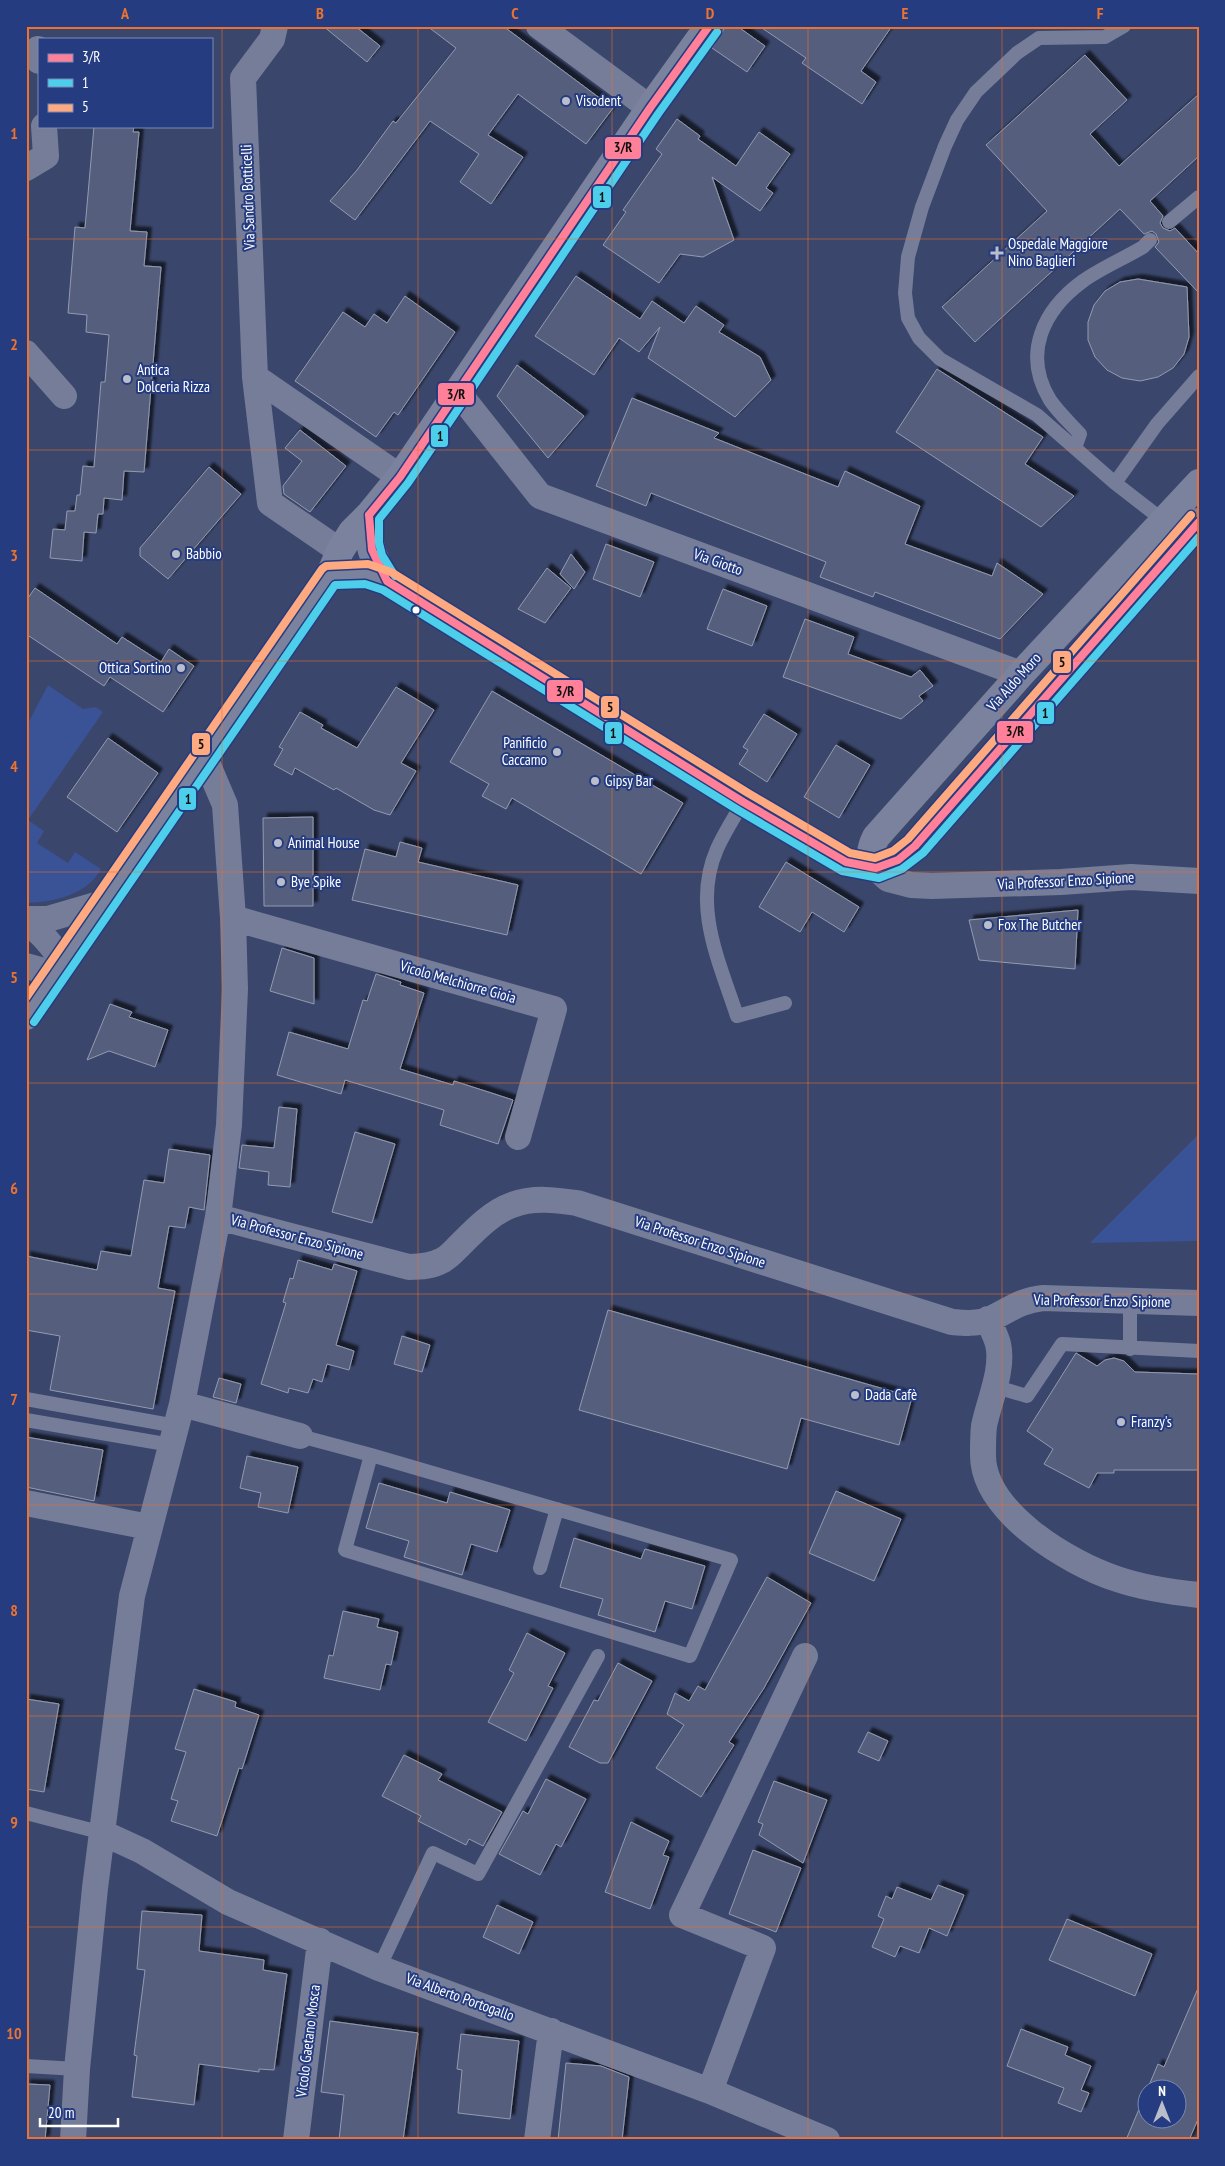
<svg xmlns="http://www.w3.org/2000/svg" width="1225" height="2166" font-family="'PT Sans Narrow',sans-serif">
<defs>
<filter id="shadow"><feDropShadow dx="4.5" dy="-4.5" stdDeviation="1" flood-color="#0009"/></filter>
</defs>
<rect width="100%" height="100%" fill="#3a466b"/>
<!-- green -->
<path fill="#3a5296" d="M48,685L83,709L96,707L103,712L28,820L44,831L37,843L68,863L75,852L101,869C87,895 54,902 26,903V727Z
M1199,1134V1241L1090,1243Z"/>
<!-- building -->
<path fill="#555f7d" stroke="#939ab0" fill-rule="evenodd" filter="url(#shadow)" d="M323,26H355L380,46L367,62Z
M427,26H503L613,108L586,144L518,94L488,135L523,157L491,204L460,182L479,154L430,121L355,220L330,201L357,170L393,121L396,123L456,48Z
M726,26H737L765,46L747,72L712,48Z
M759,26H892L861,71L876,82L862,104L802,63L806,58Z
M1085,55L1127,100L1090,134L1119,166L1199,94V156L1150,201L1163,216L1160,223L1163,228L1170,231L1175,228L1199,254V293L1155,247L1159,242L1156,234L1152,231L1144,234L1120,209L975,342L942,307L1047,211L986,145Z
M677,119L700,136L698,139L736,166L759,132L790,154L766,188L773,193L760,211L712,177L734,240L703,257L680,254L659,283L603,245L626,212L623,210L662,154L656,149Z
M94,126H134L133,132H139L130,231L147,232L144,266L161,267L144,472L124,471L122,500L104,498L103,514H98L96,533L84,532L82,561L50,558L53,529L65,530L67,511H75L77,495H80L83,466L94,467L101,382H105L109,335L86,332L87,315L68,313L75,227L85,228Z
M576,276L640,319L652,301L684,323L696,306L724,325L719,332L760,357L771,380L735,417L648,358L660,327L639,352L619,338L594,375L535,336Z
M1138,279L1187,287L1189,337L1184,354L1173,368L1158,377L1140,381L1122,378L1107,370L1095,357L1088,340V322L1094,305L1105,291L1120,282Z
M405,296L455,332L398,415L394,412L376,437L295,381L343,312L365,327L374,314L387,323Z
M517,365L584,416L548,458L497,396Z
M937,369L1043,437L1025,464L1074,496L1041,527L896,432Z
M632,398L719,433L714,438L838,487L845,471L920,506L905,544L992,576L997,563L1043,594L1000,639L875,592L873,597L820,577L826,562L651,493L646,506L596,486Z
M300,430L346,466L310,512L284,494L283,486L302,461L285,448Z
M209,467L241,494L168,579L140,556V548Z
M606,544L654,562L640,597L593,579Z
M571,554L585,572L574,589L560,574Z
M547,568L571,588L545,623L518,609Z
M35,588L117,644L122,637L161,662L169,649L194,666L163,712L110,677L104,686L26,634V601Z
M723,589L767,606L752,646L707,629Z
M805,619L854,637L848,654L911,677L920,670L933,686L919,696L923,701L901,719L783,677Z
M396,687L434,710L401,763L416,771L390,815L374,810L336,788L334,790L295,768L292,775L274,765L283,749L279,747L300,712L323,725L321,728L357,748Z
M492,691L683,803L641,874L512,798L506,809L482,796L489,784L450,762Z
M764,714L797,734L767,782L739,764L748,750L743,747Z
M108,738L158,773L117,832L67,797Z
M836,745L870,765L839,818L804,797Z
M313,817V906H264L263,818Z
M400,842L422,848L418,862L518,885L507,935L352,900L365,849L396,857Z
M786,862L859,907L844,932L812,912L800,932L759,907Z
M1078,910L1075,969L979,960L969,920Z
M282,948L314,958V1004L270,991Z
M376,974L401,982L400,985L424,993L400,1069L453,1085L454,1081L513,1100L498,1144L440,1125L444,1110L345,1080L341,1094L277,1075L289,1032L348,1049L363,1000L367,1001Z
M110,1004L132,1012L129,1017L168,1030L155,1067L109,1051L87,1060Z
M279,1107L297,1109L290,1187L268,1185L269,1172L239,1168L242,1145L274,1148Z
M355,1132L395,1144L372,1223L332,1212Z
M169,1149L210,1155L204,1210L189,1207L185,1228L169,1226L158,1288L175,1291L153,1409L50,1390L60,1336L26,1330V1256L97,1270L101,1251L131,1256L144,1180L164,1183Z
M298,1260L332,1270L334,1264L357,1271L336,1345L354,1351L349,1370L327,1364L322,1382L313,1379L308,1393L289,1388L288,1393L261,1384L286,1303L283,1302L290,1278L293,1279Z
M608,1310L912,1397L899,1445L801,1418L787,1469L579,1410Z
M402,1336L430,1345L422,1372L394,1364Z
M1076,1353L1097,1366L1105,1360L1114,1358L1124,1361L1135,1372L1199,1374V1470H1114V1473H1097L1089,1488L1044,1464L1053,1449L1027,1431Z
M219,1378L241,1384L236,1403L213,1397Z
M26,1437L103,1450L94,1501L26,1487Z
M247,1456L298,1467L288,1513L258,1507L261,1493L240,1488Z
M379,1483L447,1503L450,1492L510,1510L497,1552L471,1544L462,1575L404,1557L409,1541L366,1528Z
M836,1491L901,1519L874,1581L809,1553Z
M574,1538L641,1559L645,1549L705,1566L692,1609L665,1601L655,1632L598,1615L603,1599L560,1587Z
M767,1577L811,1603L764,1688L729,1742L734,1745L701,1797L656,1768L684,1725L667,1714L675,1693L689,1701L698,1686L705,1690Z
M343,1611L379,1619L377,1627L398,1632L391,1665L386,1664L380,1690L324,1678L329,1655L333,1656Z
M527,1633L565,1653L548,1686L553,1688L526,1741L488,1722L514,1673L509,1670Z
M618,1663L652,1681L608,1763H600L569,1747L594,1700L598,1701Z
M194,1689L236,1702L235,1707L259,1715L242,1769L239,1768L217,1836L171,1821L178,1801L171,1799L186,1752L175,1749Z
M26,1699L59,1704L44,1792L26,1789Z
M868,1732L888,1741L879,1761L858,1752Z
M404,1755L442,1774L438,1780L502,1812L483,1846L469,1839L466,1845L418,1821L421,1816L382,1796Z
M546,1779L586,1799L561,1847L556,1844L540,1875L499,1854L523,1811L528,1814Z
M774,1781L827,1800L803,1863L759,1835L763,1824L758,1822Z
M631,1822L669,1841L663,1855L669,1857L650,1909L605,1892Z
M753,1850L801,1868L776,1932L729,1914Z
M938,1885L964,1895L947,1936L929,1928L919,1953L900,1946L895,1957L872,1947L884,1919L878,1916L886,1896L892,1899L897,1887L931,1900Z
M497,1905L533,1922L519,1954L483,1937Z
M142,1911L202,1915L199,1951L264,1960L263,1970L287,1974L274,2070L259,2069V2072L199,2064L194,2105L132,2097L137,2056L134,2055L145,1970L137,1969Z
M1067,1919L1152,1954L1135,1996L1049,1960Z
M1199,1986V2117L1189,2140H1126L1158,2064L1164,2067ZM1148,2088H1178V2118H1148Z
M330,2021L418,2033L403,2140H339L344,2095L321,2092Z
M1021,2029L1068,2047L1065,2055L1091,2066L1081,2090L1089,2093L1081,2112L1058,2103L1064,2088L1007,2066Z
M461,2034L519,2041L510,2119L458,2113L462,2070L457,2069Z
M566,2063L601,2066L629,2077L622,2140H558Z
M26,2084L50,2085L45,2140H26Z"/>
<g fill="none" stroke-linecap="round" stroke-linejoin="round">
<!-- lane -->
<path stroke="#767d99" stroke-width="14" d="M1124,26L1105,37L1039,38L1017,53L976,92L957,120L945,146L922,207L908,257L905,293L908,318L919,338L940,359L1037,415L1115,483L1164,521
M1169,222L1199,197
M1075,448L1080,434C1070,423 1058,412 1050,400C1022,354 1043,310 1083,281C1101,268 1123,259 1143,247L1150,240
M1115,483L1157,424L1199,376
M743,802C734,818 724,833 717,849C692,906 719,961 737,1016L785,1003
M1130,1301V1349
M993,1386L1027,1396L1062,1344L1199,1351
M26,1399L176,1426
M26,1420L171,1445
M300,1436L371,1455
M371,1455L731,1560L690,1656L345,1550Z
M540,1568L557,1509
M26,1813L103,1833
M379,1968L433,1853L478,1874L598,1656
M26,2066L77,2069"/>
<!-- street -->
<path stroke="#767d99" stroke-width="26" d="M275,26L272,39L243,78L255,377L270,503L340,551
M539,26L650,108
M38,49L39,61
M26,168L46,156L44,126
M26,353L64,396
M255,377L400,477
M457,391L540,496L1021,674
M876,868L888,879L911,885L932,886L1061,882L1131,877L1199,881
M233,918L554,1009L518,1137
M26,919H48L106,902
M26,923C42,932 53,947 63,962
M26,966L55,974
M218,1217L409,1267C422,1267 432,1266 443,1260C449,1257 455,1250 460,1245C475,1230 492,1212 512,1205C533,1197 556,1200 577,1203L952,1322C964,1323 976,1324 988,1320C1009,1311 1017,1301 1043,1298L1199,1303
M988,1319C991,1327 996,1336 998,1344C1004,1369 989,1401 984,1426C983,1435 983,1444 983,1453C981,1511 1068,1563 1117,1579C1143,1588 1171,1592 1199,1595
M182,1404L300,1436
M26,1503L149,1527
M103,1833L142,1851L228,1902L379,1968L710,2091L827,2140
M710,2091L763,1948L682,1915L805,1656
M73,2140L77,2069L95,1888L132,1596L182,1404L218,1217L229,1125L235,989L233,918L225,805L205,758
M296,2140L320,1941
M537,2140L551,2031"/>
<!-- secondary -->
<path stroke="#7b829d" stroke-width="28" d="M369,515C369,547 370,554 387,581
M330,575L367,574L387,581L743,802L846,862L876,868L898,860L915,846L1199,522
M876,868C869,856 870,849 876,837L1021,674L1199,483
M26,1016L330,575L340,551L352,532L369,515L400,477L650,108L709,26"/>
<defs>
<path id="bus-1" d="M369,515L372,550L387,581L743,802L846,862L876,868L898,860L915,846L1199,522
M369,515L400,477L650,108L709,26"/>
<path id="bus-2" d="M395,576L382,555L379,543V519L408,483L658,114L717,32
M34,1022L335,585L365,584L383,590L738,810L842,871L879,878L902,869L923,853L1199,537"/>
<path id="bus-3" d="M26,998L322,569L326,566L368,564L391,572L748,793L850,853L875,858L893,851L908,839L1191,515"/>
</defs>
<!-- bus-1 casing -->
<use href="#bus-1" stroke="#253c80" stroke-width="11"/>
<!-- bus-2 casing -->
<use href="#bus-2" stroke="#253c80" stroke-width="11"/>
<!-- bus-3 casing -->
<use href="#bus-3" stroke="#253c80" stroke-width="11"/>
<!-- bus-1 -->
<use href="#bus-1" stroke="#ff8098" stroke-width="8"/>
<!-- bus-2 -->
<use href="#bus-2" stroke="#4dcfeb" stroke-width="8"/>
<!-- bus-3 -->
<use href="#bus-3" stroke="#ffa980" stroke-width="8"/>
</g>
<!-- grid -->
<path fill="none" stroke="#eb7230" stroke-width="1" stroke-opacity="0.55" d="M222,26V2140M418,26V2140M612,26V2140M808,26V2140M1002,26V2140M26,239H1199M26,450H1199M26,661H1199M26,872H1199M26,1083H1199M26,1294H1199M26,1505H1199M26,1716H1199M26,1927H1199"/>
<!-- markers -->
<g fill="#babecb" stroke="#253c80" stroke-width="2">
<circle cx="566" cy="101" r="5"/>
<path d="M994.5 245.5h5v5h5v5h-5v5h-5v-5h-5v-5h5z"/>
<circle cx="127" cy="379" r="5"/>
<circle cx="176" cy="554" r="5"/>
<circle cx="181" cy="668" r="5"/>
<circle cx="557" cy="752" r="5"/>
<circle cx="595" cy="781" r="5"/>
<circle cx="278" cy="843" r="5"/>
<circle cx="281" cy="882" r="5"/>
<circle cx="988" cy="925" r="5"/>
<circle cx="855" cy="1395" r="5"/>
<circle cx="1121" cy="1422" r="5"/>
</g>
<circle fill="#fff" stroke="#253c80" stroke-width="2" cx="416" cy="610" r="4.5"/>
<g text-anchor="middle" stroke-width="4" stroke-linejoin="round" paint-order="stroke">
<!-- poi labels -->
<g font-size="15" fill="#fff" stroke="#253c80" text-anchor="start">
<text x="576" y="106">Visodent</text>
<text x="1008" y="249">Ospedale Maggiore<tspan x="1008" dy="17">Nino Baglieri</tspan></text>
<text x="137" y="375">Antica<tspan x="137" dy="17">Dolceria Rizza</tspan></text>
<text x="186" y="559">Babbio</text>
<text x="171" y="673" text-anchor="end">Ottica Sortino</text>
<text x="547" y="748" text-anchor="end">Panificio<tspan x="547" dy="17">Caccamo</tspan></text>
<text x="605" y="786">Gipsy Bar</text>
<text x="288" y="848">Animal House</text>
<text x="291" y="887">Bye Spike</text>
<text x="998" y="930">Fox The Butcher</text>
<text x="865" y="1400">Dada Cafè</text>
<text x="1131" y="1427">Franzy's</text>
</g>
<!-- street labels -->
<g font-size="15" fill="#fff" stroke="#253c80">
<text transform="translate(248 197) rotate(-92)" y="5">Via Sandro Botticelli</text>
<text transform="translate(718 562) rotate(20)" y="5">Via Giotto</text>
<text transform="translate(1014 682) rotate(-48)" y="5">Via Aldo Moro</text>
<text transform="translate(1066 881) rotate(-3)" y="5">Via Professor Enzo Sipione</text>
<text transform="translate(458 982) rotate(16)" y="5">Vicolo Melchiorre Gioia</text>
<text transform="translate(297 1237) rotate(15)" y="5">Via Professor Enzo Sipione</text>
<text transform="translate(700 1242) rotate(18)" y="5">Via Professor Enzo Sipione</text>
<text transform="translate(1102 1301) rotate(1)" y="5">Via Professor Enzo Sipione</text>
<text transform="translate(460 1997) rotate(20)" y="5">Via Alberto Portogallo</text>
<text transform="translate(308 2041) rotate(-83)" y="5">Vicolo Gaetano Mosca</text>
</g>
</g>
<g stroke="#253c80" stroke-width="2">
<rect x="604" y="136" width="38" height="24" rx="5" fill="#ff8098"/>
<rect x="592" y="185" width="20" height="24" rx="5" fill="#4dcfeb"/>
<rect x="437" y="382" width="38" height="24" rx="5" fill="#ff8098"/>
<rect x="430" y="424" width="19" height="24" rx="5" fill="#4dcfeb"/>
<rect x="1052" y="650" width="20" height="24" rx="5" fill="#ffa980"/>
<rect x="546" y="679" width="38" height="24" rx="5" fill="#ff8098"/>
<rect x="600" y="695" width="20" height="24" rx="5" fill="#ffa980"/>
<rect x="1036" y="701" width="19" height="24" rx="5" fill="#4dcfeb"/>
<rect x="996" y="720" width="38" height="24" rx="5" fill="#ff8098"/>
<rect x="604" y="721" width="19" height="24" rx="5" fill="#4dcfeb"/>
<rect x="191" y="732" width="20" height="24" rx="5" fill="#ffa980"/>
<rect x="178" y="787" width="19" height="24" rx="5" fill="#4dcfeb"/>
</g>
<g font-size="14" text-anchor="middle" font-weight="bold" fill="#111">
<text x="623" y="152">3/R</text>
<text x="602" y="202">1</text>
<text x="456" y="399">3/R</text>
<text x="440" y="441">1</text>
<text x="1062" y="667">5</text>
<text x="565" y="696">3/R</text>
<text x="610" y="712">5</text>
<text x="1045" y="718">1</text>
<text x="1015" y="736">3/R</text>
<text x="613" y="738">1</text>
<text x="201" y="749">5</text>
<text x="188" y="804">1</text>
</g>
<!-- border -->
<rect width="1225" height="2166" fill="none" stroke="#253c80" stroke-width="55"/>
<!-- legend -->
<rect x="38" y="38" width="175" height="90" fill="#253c80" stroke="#7c8ab3"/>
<rect x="48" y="54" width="25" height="8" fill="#ff8098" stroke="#7c8ab3"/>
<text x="82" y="62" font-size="15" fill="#ffffff">3/R</text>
<rect x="48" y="79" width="25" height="8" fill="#4dcfeb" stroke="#7c8ab3"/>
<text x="82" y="88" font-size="15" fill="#ffffff">1</text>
<rect x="48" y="104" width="25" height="8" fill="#ffa980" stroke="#7c8ab3"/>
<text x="82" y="112" font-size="15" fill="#ffffff">5</text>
<!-- north arrow -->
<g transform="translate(1162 2104)"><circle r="24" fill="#253c80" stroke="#7c8ab3"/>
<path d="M0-4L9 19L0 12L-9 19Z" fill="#babecb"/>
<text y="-8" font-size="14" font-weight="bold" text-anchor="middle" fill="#ffffff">N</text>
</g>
<!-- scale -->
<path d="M40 2118v8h78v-8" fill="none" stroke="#ffffff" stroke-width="2.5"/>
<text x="48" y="2118" font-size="15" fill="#ffffff" stroke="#253c80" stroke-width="4" paint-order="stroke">20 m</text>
<rect x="28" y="28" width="1170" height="2110" fill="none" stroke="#eb7230" stroke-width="2"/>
<g font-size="16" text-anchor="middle" font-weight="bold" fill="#eb7230">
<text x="125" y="19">A</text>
<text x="320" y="19">B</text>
<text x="515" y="19">C</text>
<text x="710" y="19">D</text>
<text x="905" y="19">E</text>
<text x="1100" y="19">F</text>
<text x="14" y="139">1</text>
<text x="14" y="350">2</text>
<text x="14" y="561">3</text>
<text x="14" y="772">4</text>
<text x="14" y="983">5</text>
<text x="14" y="1194">6</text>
<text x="14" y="1405">7</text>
<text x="14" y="1616">8</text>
<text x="14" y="1828">9</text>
<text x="14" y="2039">10</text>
</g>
</svg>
